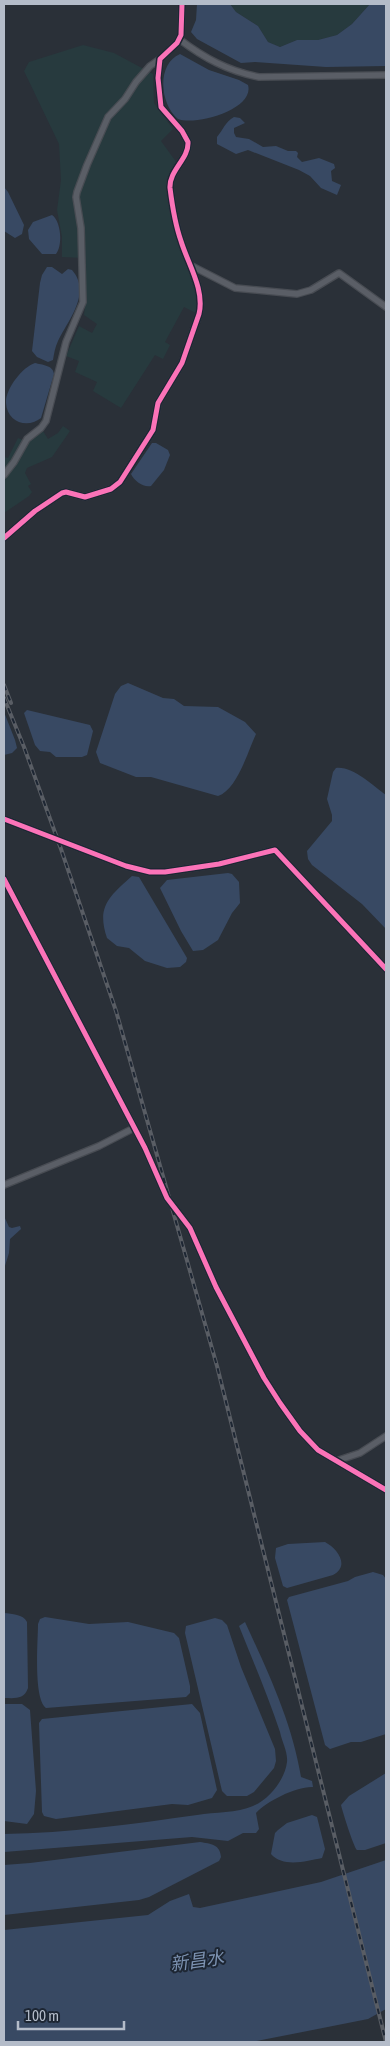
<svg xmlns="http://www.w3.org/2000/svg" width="390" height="2046" font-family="'Asap Condensed','Noto Sans SC',sans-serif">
<rect width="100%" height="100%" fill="#2a3038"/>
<!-- green -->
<path fill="#273a3e" d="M230,4H370L352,24L337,35L318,40H297L280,47L268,42L258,26L236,12Z
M83,45L114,53L153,74L154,103L173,129L161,141L177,163L168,176L166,185L175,227L198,301L196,313L184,307L165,342L170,345L163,359L155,355L121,408L93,391L97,382L75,372L79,361L66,356L79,326L92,333L97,324L84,315L86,298L84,258L62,257V237L57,210L61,180L59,144L24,71L29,62Z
M63,426L70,431L52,457L27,468L25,473L31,484L28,486L32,492L29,496L4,513V478L17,461L31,438L43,431L48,439L58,433Z
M18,438L23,440L15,456L4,470V457L8,458Z"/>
<!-- water -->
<path fill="#384963" d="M197,4H230L236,12L258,26L268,42L280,47L297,40H318L337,35L352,24L370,4H386V66L326,67L255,62L241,63L197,39L191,32L196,20Z
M180,54L209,70L239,80L248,85C255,109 196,126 178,119C160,105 156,64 180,54Z
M234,117L240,118L245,123L234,128V133L236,137L249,139L263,147L276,146L288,151H296L298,153L297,157L302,162L319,158L334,164L335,168L331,171L332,181L341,185L337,195L321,188L310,176L299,170L248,150L236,154L217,144V137C223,130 225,122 234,117Z
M4,187L8,192L24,225L22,234L15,238L4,231Z
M52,215C61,221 63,245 56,254H42L29,239L28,230L33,222Z
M47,267H52L62,274L68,269L72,270C92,293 68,320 58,341C55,347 54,354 53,360L48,362L37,357L32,351L40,283L42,275Z
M35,363C42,365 53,365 54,374L41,418C27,429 7,422 6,403C5,390 22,367 35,363Z
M152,443H156L168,450L170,455L164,470L151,486C144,488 134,481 131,474Z
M128,683L163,698L174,699L184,706L218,707L245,722L256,734C248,751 237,790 218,796L151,777H136L100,763L96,752L115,694L121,686Z
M27,710L90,725L93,731L87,755L82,757H56L50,752L40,751L35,745L24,713Z
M4,712L15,740L17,748L12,753L4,755Z
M336,768C353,766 373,786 386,795V929L362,904L312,865L308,859L307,851L332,821V815L327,799L333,772Z
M228,873L232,874L239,882L240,903L232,913L218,940L203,950L193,951L181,931L160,888L167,880Z
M132,876L139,877L187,958L186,962L180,967L167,968L145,961L129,948L117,946L107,938C96,906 110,896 132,876Z
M4,1216L9,1227L12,1228L20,1226L21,1229L10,1239L9,1253L4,1269Z
M325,1542C338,1549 350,1566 333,1575L287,1588L283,1586L275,1558L276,1548L288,1544Z
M373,1572L383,1575L386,1579V1734L361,1742H351L330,1749L325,1745L287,1600L289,1597L348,1581L355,1577Z
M4,1613C12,1614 23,1614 27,1622L28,1688C24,1700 14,1698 4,1698Z
M45,1617L89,1624L128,1622L174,1633L179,1638L190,1686V1693L186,1697L46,1708C33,1698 38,1641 38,1624L40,1619Z
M215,1618L222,1620L227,1625L241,1667L275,1749L276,1761L274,1768L254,1792L247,1796H227L222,1791L185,1633L186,1626Z
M245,1622C268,1672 292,1722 301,1777L312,1781L313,1787C297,1786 267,1801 256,1813L259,1829L256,1833H243L228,1841L192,1837L4,1852V1834C68,1833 133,1824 197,1815C215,1812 237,1813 253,1806C270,1799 285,1779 287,1762C288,1752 282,1742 280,1732C268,1696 253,1661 239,1626Z
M4,1704H22L30,1710L36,1791L34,1814L27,1824L4,1821Z
M192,1704L200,1713L217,1790L212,1798L188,1805L172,1804L56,1819L44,1816L42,1812L39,1723L42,1719Z
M386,1773V1843L365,1850H357C354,1848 342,1810 341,1805L349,1796Z
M312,1815L317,1817L325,1849L322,1858C307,1861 283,1868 271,1854L275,1833L278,1830L287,1823Z
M200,1842C211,1844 220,1844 221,1857L219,1861L149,1897L139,1900L4,1915V1865L30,1863Z
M386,1860V2009L368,2019L252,2042H4V1930L148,1915L170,1901L189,1894L193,1907L200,1908L321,1882Z"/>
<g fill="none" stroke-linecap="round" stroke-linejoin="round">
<defs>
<path id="minor" d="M179,39C204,58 228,71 259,77L386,75
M190,265L235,288L297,294L311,290L339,273L386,307
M4,475L14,462L27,439L41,428L46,421L66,342L83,302L81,228L76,197L77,192L87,165L108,117L125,99L136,82L150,66L160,59
M4,538L35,511L62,493L66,492L85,497L111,489L120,482L153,430L158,403L182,363L199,314C205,290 188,264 181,241C175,224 172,204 170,188C169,170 189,159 188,142L182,131L161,107L158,78L160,59L177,43L181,35L182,4
M4,819L126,866L150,872H165L219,864L275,850L386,969
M4,879L145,1148L167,1198L190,1228L216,1287L264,1378L280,1403L300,1431L318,1450L386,1490
M4,1185L99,1146L134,1128
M336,1461L360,1453L386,1436"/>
</defs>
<!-- minor casing -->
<use href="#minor" stroke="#484c53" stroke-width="8"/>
<!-- minor -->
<use href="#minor" stroke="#5a5e66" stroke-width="5.5"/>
<defs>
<path id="rail" d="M4,685L11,703
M4,698L24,747L61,849L116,1011L217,1366L386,2042"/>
</defs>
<!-- rail casing -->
<use href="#rail" stroke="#595d64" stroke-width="4"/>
<!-- rail -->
<use href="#rail" stroke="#1d2633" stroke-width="2" stroke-dasharray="5.5" stroke-linecap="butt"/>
<defs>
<path id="cycleway" d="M4,538L35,511L62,493L66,492L85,497L111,489L120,482L153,430L158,403L182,363L199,314C205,290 188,264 181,241C175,224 172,204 170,188C169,170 189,159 188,142L182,131L161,107L158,78L160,59L177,43L181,35L182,4
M4,819L126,866L150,872H165L219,864L275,850L386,969
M4,879L145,1148L167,1198L190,1228L216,1287L264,1378L280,1403L300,1431L318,1450L386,1490"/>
</defs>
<!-- cycleway casing -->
<use href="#cycleway" stroke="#1d2633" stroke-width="8"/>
<!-- cycleway -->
<use href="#cycleway" stroke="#fb73b8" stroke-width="5"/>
</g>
<g text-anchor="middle" stroke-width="4" stroke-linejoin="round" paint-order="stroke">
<!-- water labels -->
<g font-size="18" font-style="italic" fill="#7c92b1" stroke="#1d2633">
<text transform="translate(197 1961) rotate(-8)" y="6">新昌水</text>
</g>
</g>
<!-- border -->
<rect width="390" height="2046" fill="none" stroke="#b4bcc9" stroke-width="10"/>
<!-- scale -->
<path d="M18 2021v8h106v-8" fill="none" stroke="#b4bcc9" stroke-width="2.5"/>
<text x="25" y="2021" font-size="15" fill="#b4bcc9" stroke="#1d2633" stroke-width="4" paint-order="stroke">100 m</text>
</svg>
